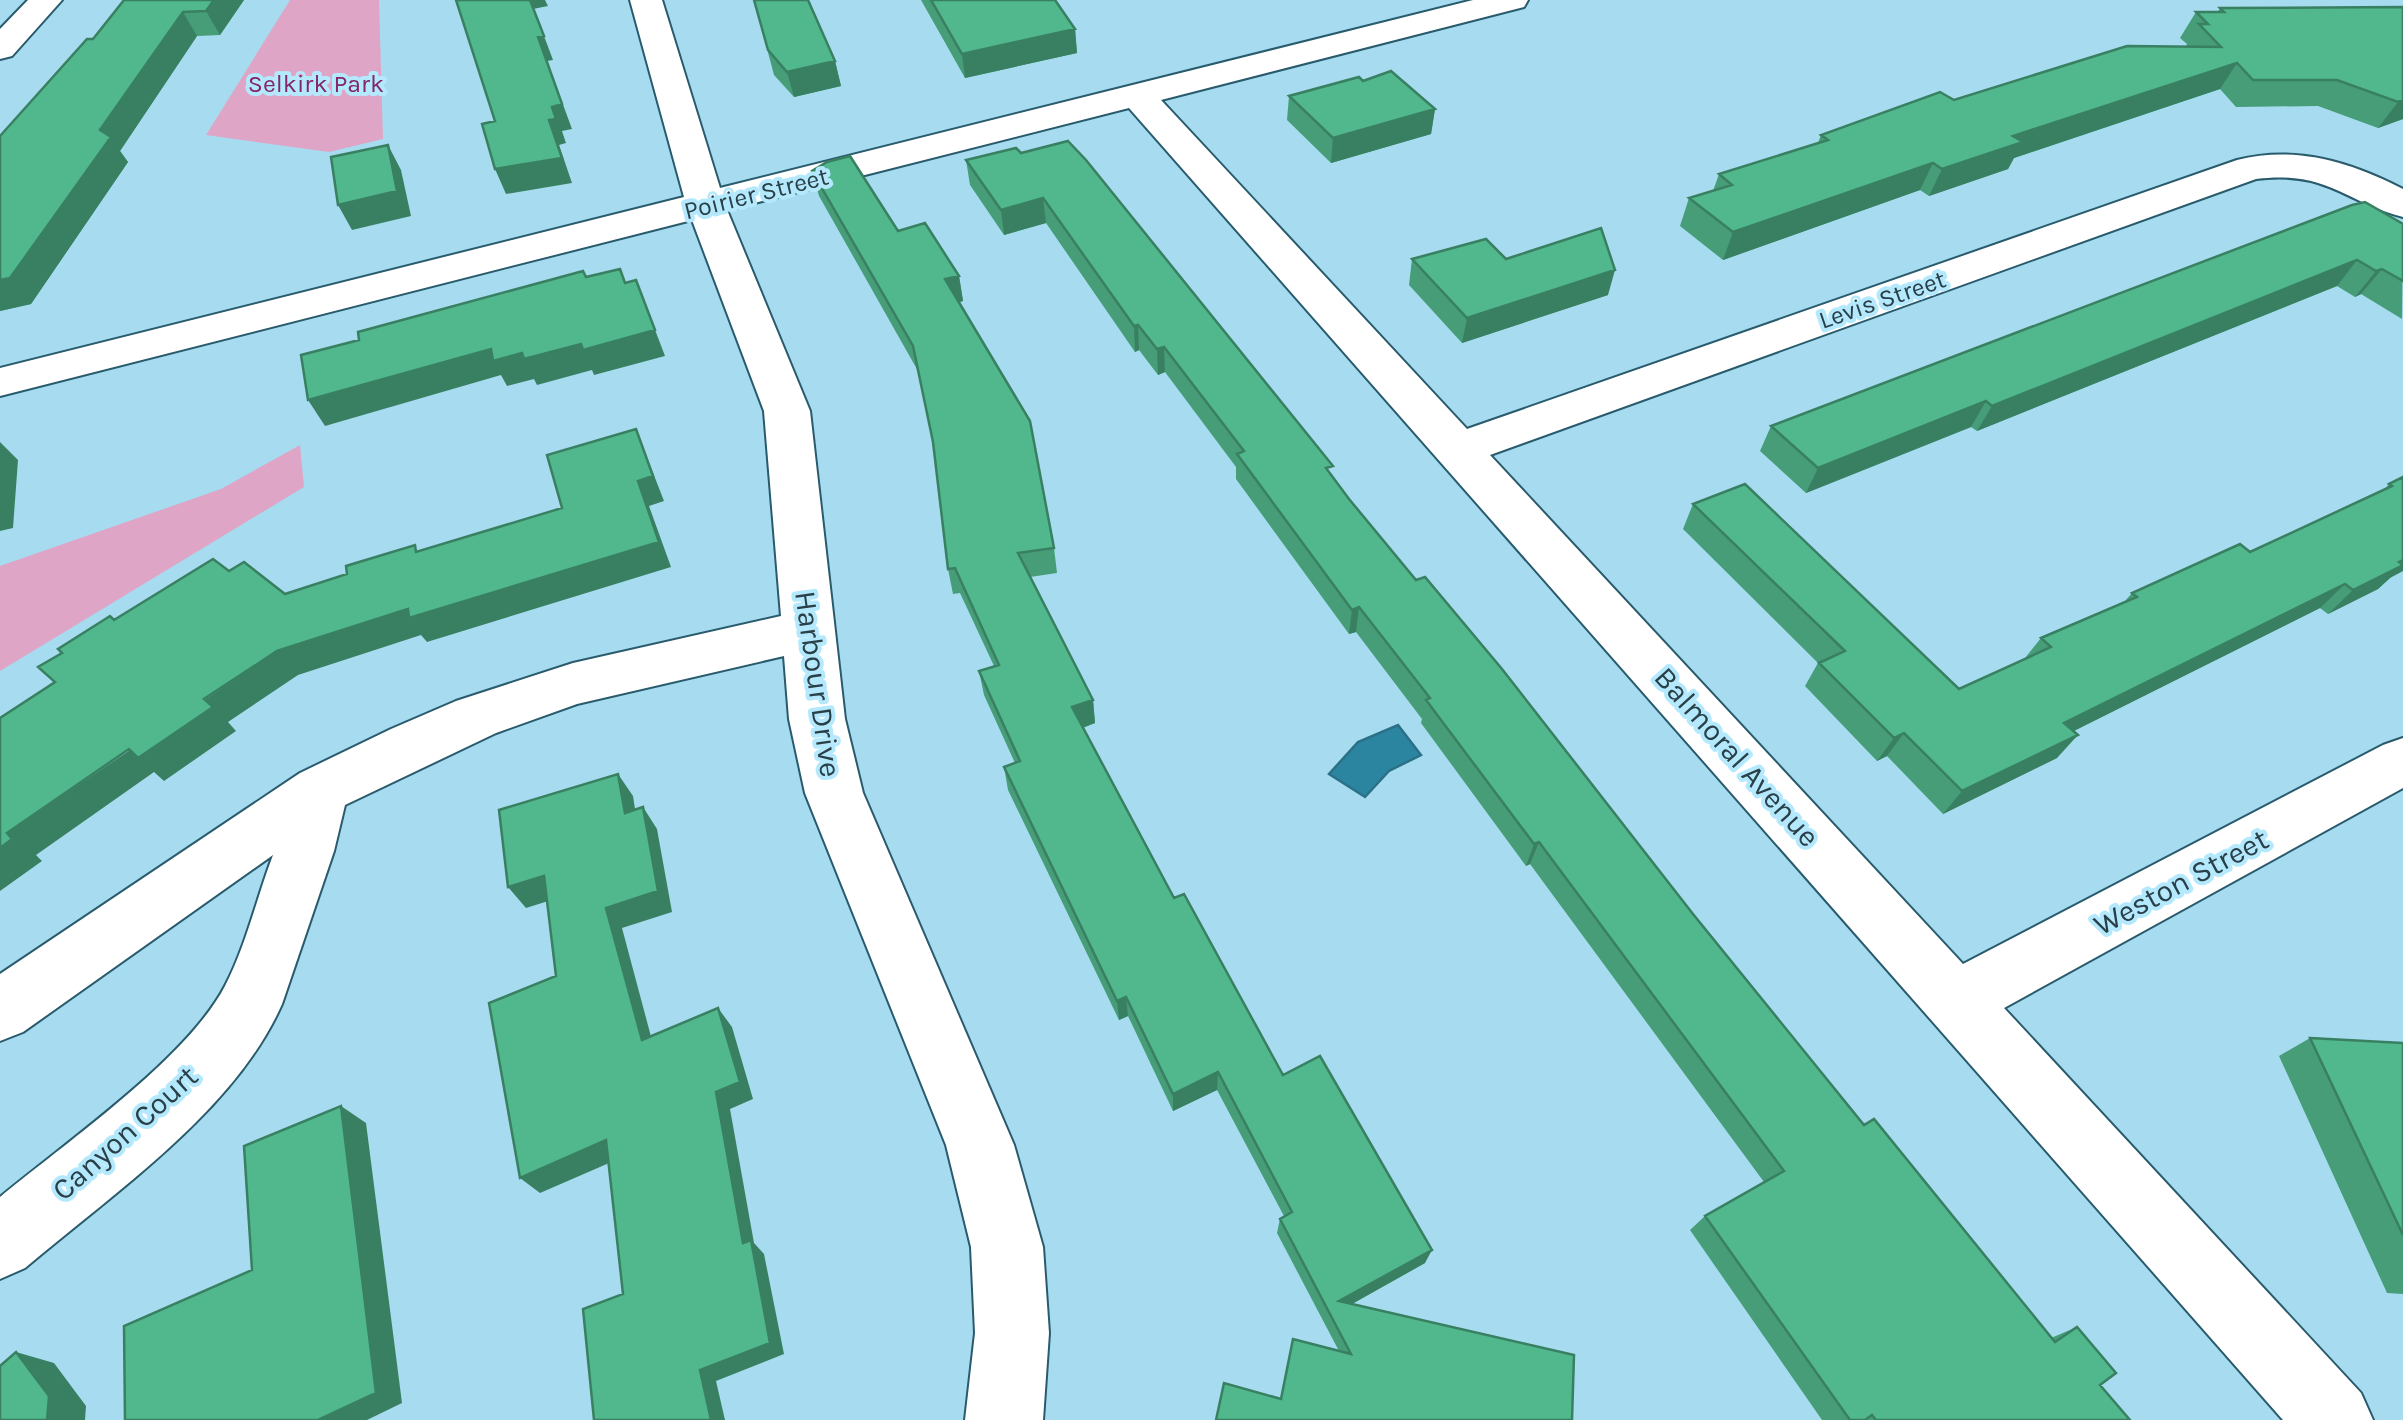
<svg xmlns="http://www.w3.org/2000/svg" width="2403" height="1420" font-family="Karla,sans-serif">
<rect width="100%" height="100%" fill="#a7dcf0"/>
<!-- green -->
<path fill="#dea5c6" d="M290,0H379L383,139L329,152L206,135Z
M300,445L304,487L0,671V566L221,489Z"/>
<!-- water -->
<path fill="#2b84a0" stroke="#2b7086" stroke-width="2.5" d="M1398,725L1421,755L1389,771L1365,797L1329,774L1358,742Z"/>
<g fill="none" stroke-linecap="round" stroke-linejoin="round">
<defs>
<path id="minor" d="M28,0H62L12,56L0,59V29Z
M630,0H662L720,188L1473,0H1528L1524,7L1161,100L1467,429L2237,160C2295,145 2351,162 2403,189V217C2345,202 2326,170 2256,179L1490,455L1963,964L2383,745L2403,738V788L2004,1008L2361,1393L2373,1420H2283L1129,108L727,210L810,411L845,719L863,793L1014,1145L1043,1247L1049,1333L1043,1420H965L975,1333L971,1247L946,1145L805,793L789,719L784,656L577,704L496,733L345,805L334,851L282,1004C235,1111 112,1194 25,1268L0,1279V1197C65,1143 187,1059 225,986C246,946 257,897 273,855L23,1032L0,1041V974L300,773L391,729L456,701L573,663L781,616L764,411L692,220L0,396V368L684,197Z"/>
</defs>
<!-- minor casing -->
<use href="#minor" stroke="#295b6d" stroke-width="4"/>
<!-- minor -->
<use href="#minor" fill="#fff" fill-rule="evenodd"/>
</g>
<!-- wall -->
<path fill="#469d78" d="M124,0H244L220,35L197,36L120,151L128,162L31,304L0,311V136L93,39Z
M754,0L835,61L841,86L794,97L774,75Z
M921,0H1055L1075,29L1077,53L965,78Z
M2403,7V119L2378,128L2318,106L2236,107L2220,89L2014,158L2008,169L1929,196L1920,190L1723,260L1680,226L1689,198L1713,191L1719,174L1818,143L1821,135L1954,100L2186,46L2187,44L2180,38L2196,12H2218L2220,8Z
M1363,81L1435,109L1431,134L1331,163L1287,120L1289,96Z
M1016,148L1332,476L1349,499L1693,914L1864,1125L2051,1338L2077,1327L2100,1385L2130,1420H1822L1690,1230L1705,1216L1764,1182L1530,864L1526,866L1421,723L1422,719L1356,632L1349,634L1236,479V467L1165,372L1158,375L1139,350L1135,352L1046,223L1004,235L970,185L966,160Z
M812,171L959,276L963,301L959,302L1054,548L1057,573L1030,577L1093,700L1095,723L1083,728L1174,898L1283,1075L1425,1263L1352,1304L1574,1355L1281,1398L1339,1351L1277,1233L1280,1219L1284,1216L1217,1090L1173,1111L1128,1016L1119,1020L1008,790L1004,767L1015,763L984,695L979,671L994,666L960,593L953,594L948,569L933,442L918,371L819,196Z
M2403,224L2402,319L2361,294L2355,297L2337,286L1977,431L1971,427L1806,493L1760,451L1771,426Z
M1412,259H1506L1608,295L1462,343L1409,285Z
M2403,477L2390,578L2378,589L2328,614L2320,608L2073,731L2057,758L1943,814L1887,756L1877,761L1805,686L1818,663L1683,529L1693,504L1959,689L2025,658L2041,638L2125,601L2132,593L2250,552L2384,490L2389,484Z
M2310,1038L2403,1043V1294L2387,1293L2279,1056Z"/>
<!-- shaded-wall -->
<path fill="#398062" d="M214,0H244L220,35L206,11Z
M530,0H545L548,6L533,9Z
M183,12L197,36L120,151L128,162L31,304L0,311V280L100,130Z
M1075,29L1077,53L965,78L962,54Z
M544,36L553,60L547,61L572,129L562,131L566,143L559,145L572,183L506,194L495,169L549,120L538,37Z
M835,61L841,86L794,97L787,72Z
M2237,63L2220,89L2014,158L2008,169L1929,196L1942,169L2013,136Z
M2403,100V119L2378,128L2398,102Z
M1435,109L1431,134L1331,163L1333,138Z
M388,145L401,170L411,216L352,230L338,205Z
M1933,163L1920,190L1723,260L1733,232Z
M1043,198L1046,223L1004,235L1001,210Z
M2357,260L2337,286L1977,431L1992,406Z
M2382,269L2361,294L2355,297L2376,271Z
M1615,270L1608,295L1462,343L1467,318Z
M959,276L963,301L950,305L945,279Z
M636,280L665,356L594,375L592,370L537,385L534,379L507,386L501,375L325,426L308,400Z
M1138,325L1139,350L1135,352L1134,326Z
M1164,347L1165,372L1158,375L1157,349Z
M1986,401L1971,427L1806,493L1818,468Z
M636,429L664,501L649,506L671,567L427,642L421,635L298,675L228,722L236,731L164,781L154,772L36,855L42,861L0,891V848L7,833L277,651L638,481Z
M0,442L18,460L13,528L0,531Z
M2403,560V571L2390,578L2378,589L2328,614L2353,590Z
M2345,584L2320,608L2044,746L2064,723Z
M1359,607L1356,632L1349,634L1352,610Z
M1093,700L1095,723L1075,730L1072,707Z
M1904,733L1887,756L1877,761L1894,738Z
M2078,735L2057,758L1943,814L1962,791Z
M618,774L633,796L639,835L625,813Z
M643,807L657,829L672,912L622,928L657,1059L642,1040L606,908Z
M1539,842L1530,864L1526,866L1534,844Z
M544,876L561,897L526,908L508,887Z
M1126,997L1128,1016L1119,1020L1117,1001Z
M718,1008L732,1027L753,1099L730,1109L754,1243L764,1254L784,1354L716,1381L725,1420H711L700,1370L716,1092Z
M1218,1072L1217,1090L1173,1111V1094Z
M341,1106L366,1123L402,1403L367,1420H318Z
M606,1140L623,1157L540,1193L520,1178Z
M1432,1250L1425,1263L1334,1314L1339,1301Z
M16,1352L54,1363L86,1406L85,1420H47Z"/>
<!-- building -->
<path fill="#51b78c" stroke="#398062" stroke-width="2.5" d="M124,0H214L206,11L183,12L100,130L111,137L10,278L0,280V136L87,39H93Z
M456,0H530L544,36L538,37L562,104L552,107L556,119L549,120L562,158L495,169L482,124L495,121Z
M754,0H808L835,61L787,72L768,50Z
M931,0H1055L1075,29L962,54Z
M2403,7V100L2398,102L2337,80H2253L2237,63L2013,136L2023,142L1942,169L1933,163L1733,232L1689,198L1732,185L1719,174L1828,140L1821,135L1940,92L1954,100L2127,46L2221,47L2199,24H2208L2196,12H2224L2220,8Z
M1391,71L1435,109L1333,138L1289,96L1359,77L1363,81Z
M1068,141L1086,160L1333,466L1326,468L1349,499L1416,580L1425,577L1502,669L1693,914L1864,1125L1874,1119L2055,1342L2077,1327L2116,1373L2100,1385L2130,1420H1876L1872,1415L1865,1420H1850L1705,1216L1784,1171L1539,842L1534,844L1426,700L1430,698L1359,607L1352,610L1237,454L1244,451L1164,347L1157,349L1138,325L1134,326L1043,198L1001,210L966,160L1016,148L1021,153Z
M388,145L397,191L338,205L331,157Z
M850,156L898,231L925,223L959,276L945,279L1030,421L1054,548L1018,553L1093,700L1072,707L1174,898L1184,894L1283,1075L1320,1056L1432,1250L1339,1301L1574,1355L1572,1420H1216L1224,1383L1281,1399L1293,1339L1351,1354L1280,1219L1292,1212L1218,1072L1173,1094L1126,997L1117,1001L1004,767L1020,761L979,671L999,665L955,568L948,569L933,442L913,346L812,171L827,162Z
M2365,202L2403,224V281L2382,269L2376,271L2357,260L1992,406L1986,401L1818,468L1771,426L2352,205Z
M1601,228L1615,270L1467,318L1412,259L1486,239L1506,259Z
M620,269L625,283L636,280L655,330L583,350L581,344L524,359L522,353L493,361L491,349L308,400L301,355L359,340L358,332L583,271L586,277Z
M636,429L653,476L638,481L659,542L409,618L408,609L277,651L204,699L213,707L138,758L129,749L7,833L12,839L0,848V718L55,682L38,667L62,653L58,649L110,616L114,620L213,559L229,571L244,562L285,594L347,574L346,566L415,545L416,552L562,508L547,455Z
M2403,477V560L2399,562L2403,565L2353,590L2345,584L2064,723L2078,735L1962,791L1904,733L1894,738L1819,663L1845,651L1693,504L1745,484L1959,689L2051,647L2041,638L2137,597L2132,593L2240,544L2250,552L2392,486L2389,484Z
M618,774L625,813L643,807L658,891L606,908L642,1040L718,1008L740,1082L716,1092L743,1243L751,1240L770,1343L700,1370L711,1420H594L583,1309L623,1294L606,1140L520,1178L489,1003L556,976L544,876L508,887L499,810Z
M2310,1038L2403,1043V1235Z
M341,1106L376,1393L318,1420H125L124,1326L252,1270L244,1146Z
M16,1352L49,1396L47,1420H0V1366Z"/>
<g text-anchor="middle" stroke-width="8" stroke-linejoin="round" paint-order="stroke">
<!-- far-park labels -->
<g font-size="25" fill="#842665" stroke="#b4e9fd">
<text x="316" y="92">Selkirk Park</text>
</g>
<!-- far-street labels -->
<g font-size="25" fill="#2a4048" stroke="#b4e9fd">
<text transform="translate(756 193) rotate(-14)" y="9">Poirier Street</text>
<text transform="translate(1882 299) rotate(-19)" y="9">Levis Street</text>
</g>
<!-- street labels -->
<g font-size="30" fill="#2a4048" stroke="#b4e9fd">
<text transform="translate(818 684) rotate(82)" y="10">Harbour Drive</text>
<text transform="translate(1737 757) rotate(48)" y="10">Balmoral Avenue</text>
<text transform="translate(2181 882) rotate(-28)" y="10">Weston Street</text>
<text transform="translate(125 1133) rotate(-42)" y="10">Canyon Court</text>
</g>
</g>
</svg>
